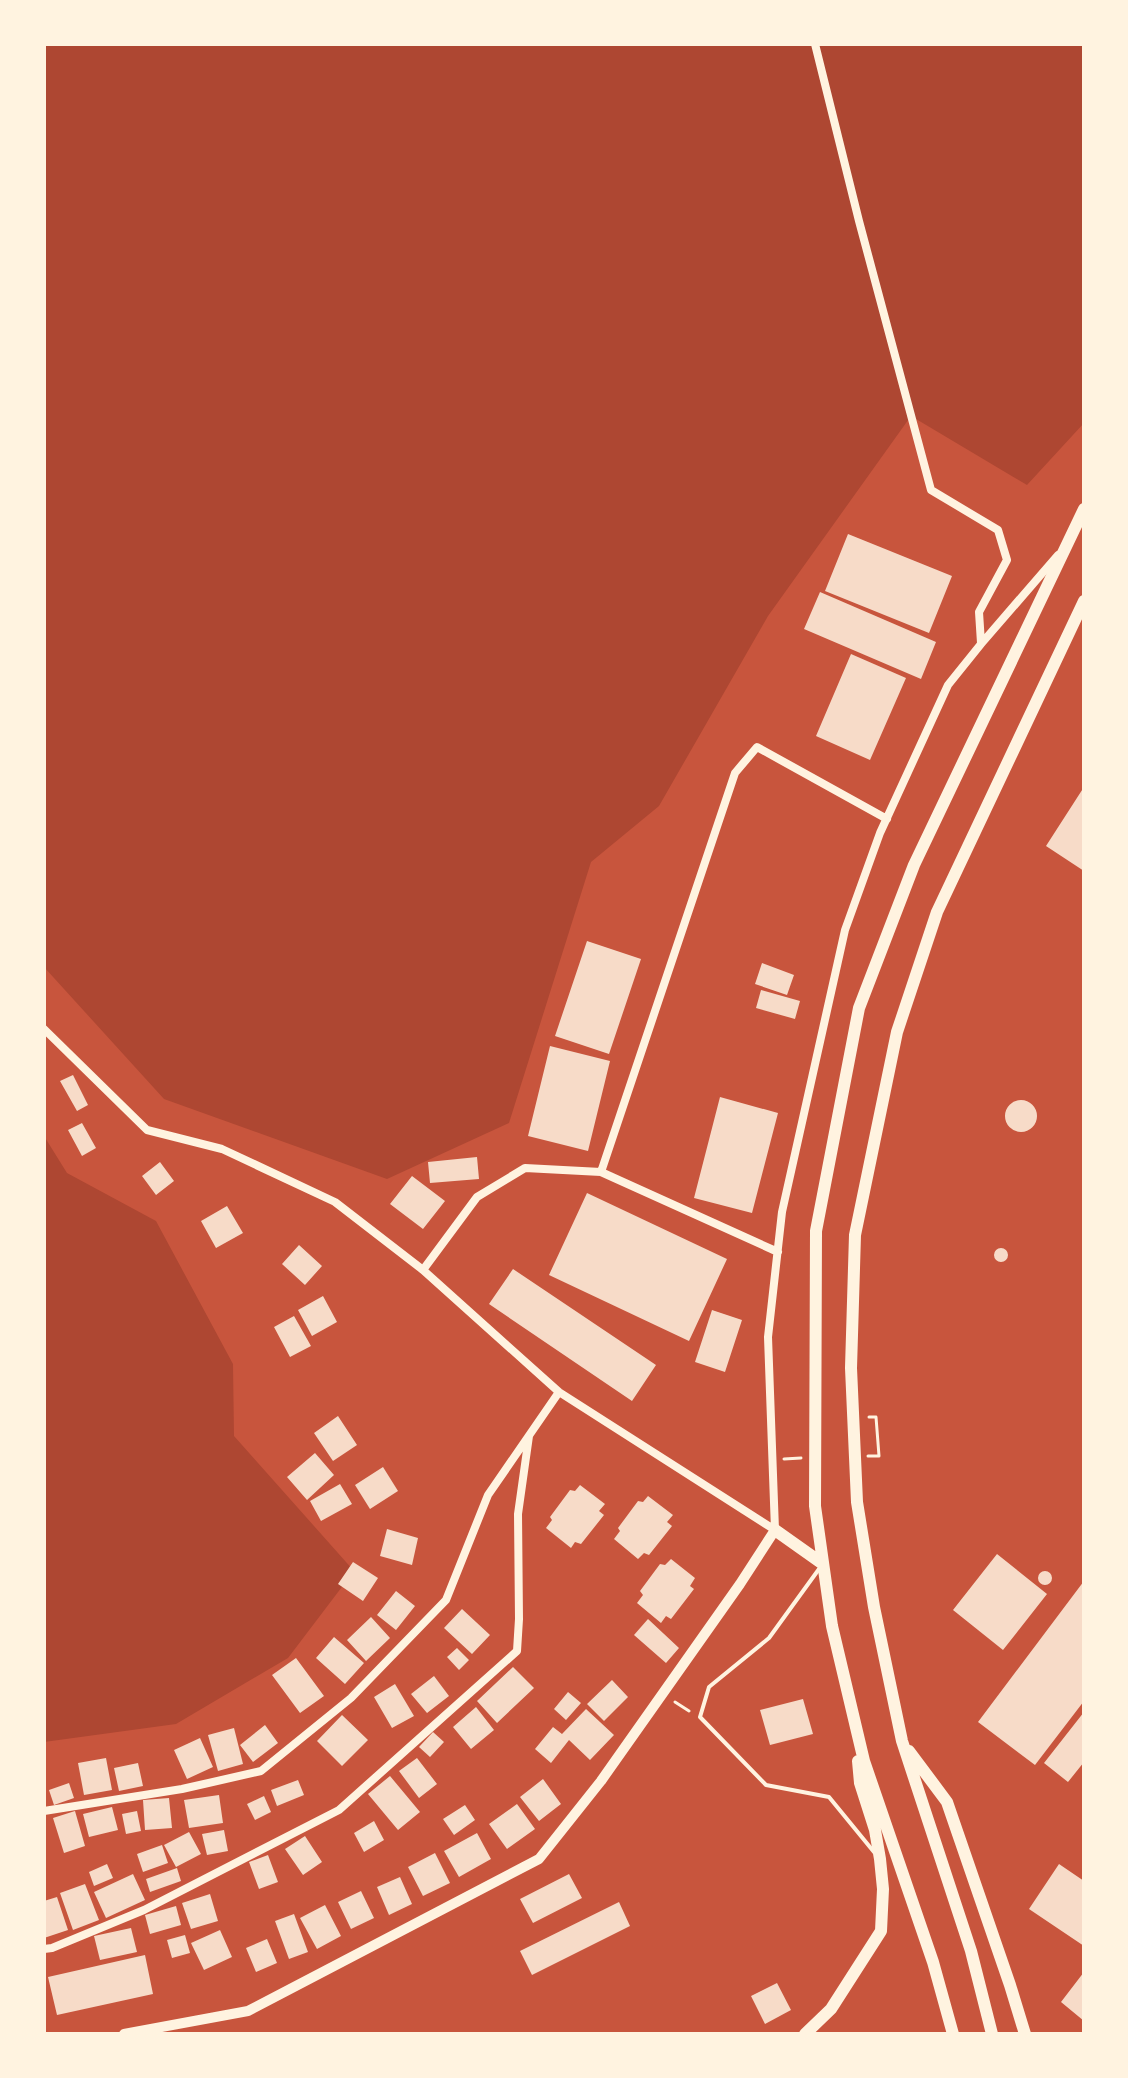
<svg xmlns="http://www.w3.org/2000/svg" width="1128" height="2078" font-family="'Titillium Web',sans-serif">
<rect width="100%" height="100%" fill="#c8553d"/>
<!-- green -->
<path fill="#ae4732" d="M44,44H1084V423L1027,485L911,416L768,616L659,806L591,862L509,1123L387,1179L164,1099L44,967Z
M44,1136L67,1173L156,1221L233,1364L234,1436L354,1571L288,1658L176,1724L44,1742Z"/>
<!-- building -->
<path fill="#f7dbc8" d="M848,534L952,576L929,633L825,591Z
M820,592L936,642L921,679L804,629Z
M851,654L906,678L870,760L816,736Z
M1084,787V871L1046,846Z
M587,941L641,959L609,1054L555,1036Z
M762,963L794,975L787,995L755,984Z
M761,990L800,1001L795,1019L756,1008Z
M550,1046L610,1061L588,1151L528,1136Z
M73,1075L88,1105L77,1111L60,1081Z
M720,1097L778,1113L752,1213L694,1198Z
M1005 1116a16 16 0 1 1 32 0a16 16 0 1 1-32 0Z
M82,1123L96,1148L82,1156L68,1130Z
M477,1157L479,1179L430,1183L428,1162Z
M160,1162L174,1181L156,1195L142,1176Z
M412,1176L445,1201L423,1229L390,1204Z
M587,1193L727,1259L689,1341L549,1275Z
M227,1206L243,1233L216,1248L201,1221Z
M299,1245L322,1266L305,1285L282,1264Z
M994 1255a7 7 0 1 1 14 0a7 7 0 1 1-14 0Z
M513,1269L656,1365L632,1401L489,1304Z
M323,1296L337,1322L312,1336L298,1310Z
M712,1310L742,1320L725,1372L695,1362Z
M294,1316L311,1346L290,1357L274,1327Z
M338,1416L357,1445L333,1461L314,1433Z
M315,1453L334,1475L307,1500L287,1477Z
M383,1467L398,1491L370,1509L355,1485Z
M340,1484L352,1504L321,1521L310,1501Z
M580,1485L605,1504L599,1511L604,1515L581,1544L575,1542L571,1548L546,1528L552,1520L550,1517L570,1490L575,1491Z
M648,1496L673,1515L667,1522L672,1526L649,1555L644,1553L638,1559L614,1539L620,1531L618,1528L638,1501L643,1502Z
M387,1529L418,1538L412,1565L380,1556Z
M997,1554L1047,1594L1003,1650L953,1610Z
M671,1559L695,1578L690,1586L694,1589L671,1619L666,1616L661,1623L637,1603L643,1595L640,1591L660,1564L665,1565Z
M353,1562L378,1578L363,1601L338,1584Z
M1038 1578a7 7 0 1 1 14 0a7 7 0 1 1-14 0Z
M1084,1581V1701L1035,1765L978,1722Z
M396,1591L415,1606L396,1630L377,1615Z
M462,1609L490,1635L472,1654L444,1628Z
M371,1617L390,1638L366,1661L347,1640Z
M648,1619L679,1648L666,1663L634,1635Z
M334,1637L364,1663L345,1684L316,1658Z
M457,1648L469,1660L459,1670L447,1657Z
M296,1658L324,1696L300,1713L272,1675Z
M513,1667L534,1688L497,1723L477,1701Z
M434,1676L449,1696L427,1713L411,1694Z
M612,1680L628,1697L604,1721L587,1704Z
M395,1684L414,1716L392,1728L374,1697Z
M568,1692L581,1703L566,1720L554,1709Z
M803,1699L813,1734L770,1745L760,1710Z
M476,1707L494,1730L471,1749L453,1727Z
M586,1709L614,1735L590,1760L569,1740L551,1763L535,1749L553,1727L562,1734Z
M1084,1712V1762L1068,1782L1044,1763Z
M342,1715L368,1740L342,1766L317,1741Z
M265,1725L278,1743L253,1762L240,1745Z
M234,1728L243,1764L218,1771L208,1735Z
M433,1732L444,1742L430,1757L419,1747Z
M200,1738L213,1767L187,1779L174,1750Z
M106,1758L112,1790L84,1795L78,1763Z
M417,1758L437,1784L419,1798L399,1771Z
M138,1763L143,1786L119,1791L114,1768Z
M390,1776L420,1812L398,1830L368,1794Z
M543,1779L561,1804L539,1821L520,1797Z
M298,1780L304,1795L277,1806L271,1790Z
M69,1783L74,1798L54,1805L49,1790Z
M219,1795L223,1823L189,1828L184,1800Z
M264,1796L271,1812L255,1820L247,1804Z
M169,1798L172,1828L145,1830L143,1800Z
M517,1804L535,1829L507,1849L489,1824Z
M465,1805L475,1820L454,1835L443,1819Z
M112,1807L118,1830L89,1837L83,1814Z
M75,1811L85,1846L64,1853L53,1818Z
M137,1811L141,1831L126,1834L122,1814Z
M374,1821L384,1840L364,1852L354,1833Z
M224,1830L228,1851L207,1855L202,1834Z
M189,1832L201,1854L176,1867L164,1845Z
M477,1833L491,1859L459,1877L444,1851Z
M305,1836L322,1862L303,1875L285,1849Z
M162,1845L168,1863L143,1872L137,1854Z
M435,1853L450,1883L423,1896L408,1867Z
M268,1855L278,1882L259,1889L249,1862Z
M107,1864L113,1878L94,1886L89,1872Z
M1059,1864L1084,1881V1946L1029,1909Z
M177,1868L181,1881L150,1892L146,1879Z
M133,1874L145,1900L106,1918L94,1892Z
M569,1874L582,1898L533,1923L520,1899Z
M400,1877L412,1904L389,1915L377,1887Z
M85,1884L99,1920L73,1930L60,1893Z
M361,1891L374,1918L351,1929L338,1902Z
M210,1894L218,1921L191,1929L182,1903Z
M57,1897L68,1930L44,1938V1901Z
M619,1902L630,1926L532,1975L520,1951Z
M325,1905L341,1936L317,1949L300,1918Z
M176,1906L181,1925L150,1934L145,1915Z
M294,1914L308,1952L289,1959L275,1921Z
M131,1928L137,1952L100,1960L94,1936Z
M220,1930L232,1957L204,1970L191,1943Z
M185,1935L190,1953L172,1958L167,1940Z
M267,1939L277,1963L256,1972L246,1948Z
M145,1955L153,1994L57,2015L48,1977Z
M1084,1972V2021L1061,2002Z
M777,1983L791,2010L765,2024L751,1996Z"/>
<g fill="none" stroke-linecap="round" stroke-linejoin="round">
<!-- path -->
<path stroke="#fff3e0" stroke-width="3" d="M868,1456H879L876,1417H869
M784,1459L801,1458
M675,1702L689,1711"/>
<!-- service -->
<path stroke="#fff3e0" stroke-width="4" d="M819,1569L769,1638L709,1687L700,1717L766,1785L829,1797L874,1852"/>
<!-- minor -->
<path stroke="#fff3e0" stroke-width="8" d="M815,44L859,221L931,490L998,530L1007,560L979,612L981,643
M44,1029L147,1130L222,1149L335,1202L423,1270L559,1392L775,1530
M601,1172L735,773L757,747L887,819
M423,1270L477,1197L525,1168L601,1172L778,1252
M775,1530L768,1337L782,1212L845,930L880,833L948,685L981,644L1058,555
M44,1811L182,1789L261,1771L351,1698L446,1600L488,1495L559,1392
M44,1949L52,1948L144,1910L339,1810L517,1651L519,1619L518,1514L529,1436"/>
<!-- tertiary -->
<path stroke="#fff3e0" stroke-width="10" d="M124,2034L248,2011L539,1859L601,1781L740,1584L775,1530"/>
<!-- trunk -->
<path stroke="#fff3e0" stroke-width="12" d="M775,1530L823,1564
M909,1751L947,1802L1010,1985L1025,2034
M805,2034L831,2009L881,1931L883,1889L880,1859L875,1830L860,1783L858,1761
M953,2034L933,1962L864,1761L832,1626L815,1506L816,1231L859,1008L914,865L1084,509
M992,2034L971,1951L902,1741L874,1607L857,1502L851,1368L855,1235L897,1032L937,912L1084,601"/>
</g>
<!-- border -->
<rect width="1128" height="2078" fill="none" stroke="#fff3e0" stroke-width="92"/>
</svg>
